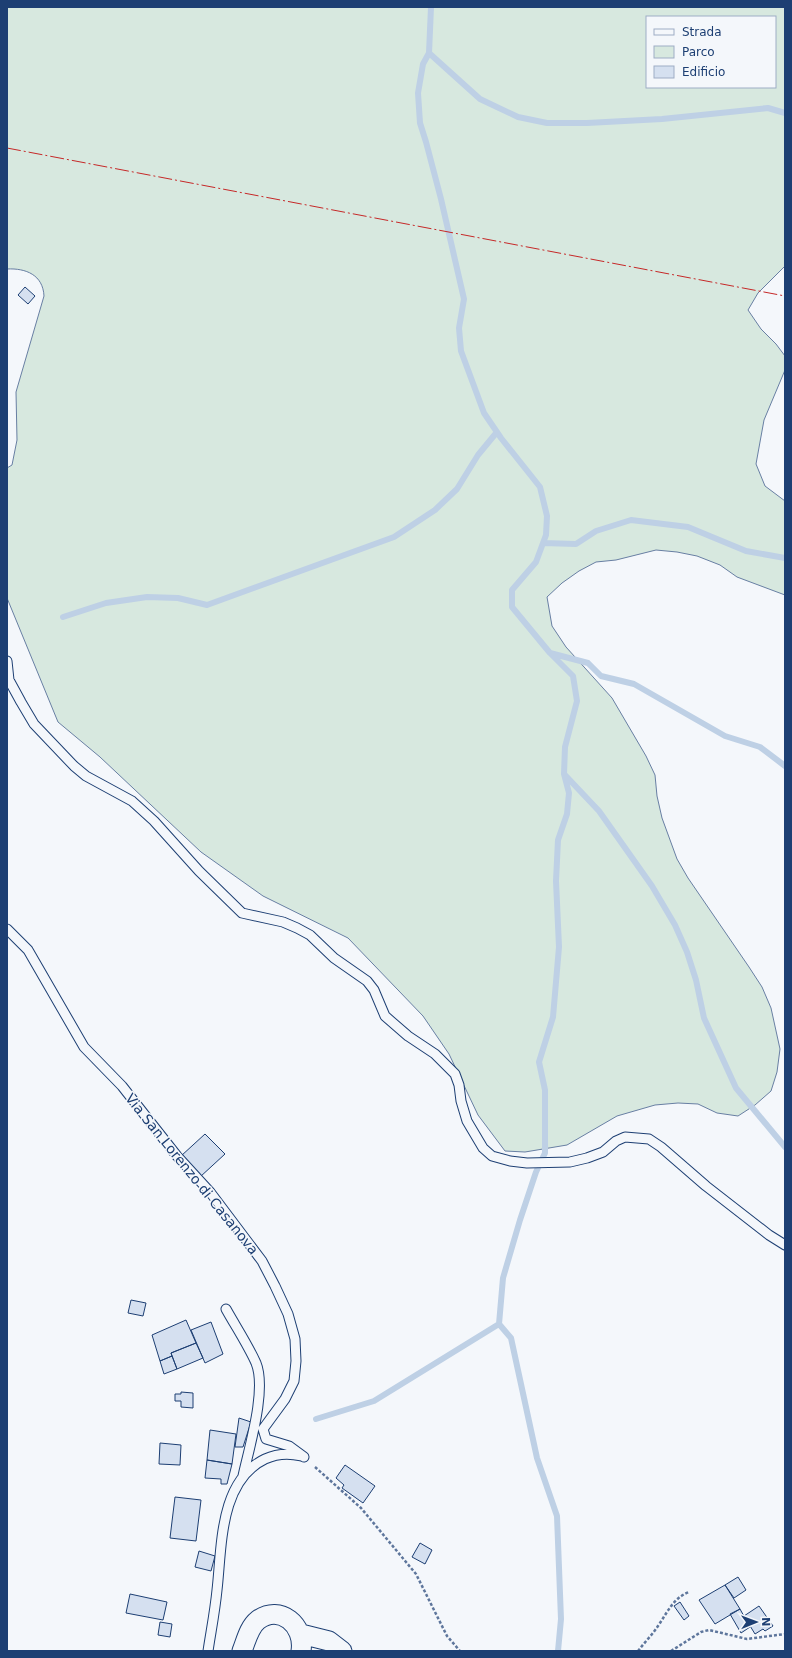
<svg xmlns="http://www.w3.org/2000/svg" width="792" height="1658" font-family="'DejaVu Sans',sans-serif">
<rect width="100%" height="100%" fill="#f4f7fb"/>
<!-- green -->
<path fill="#d7e8df" stroke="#687fa3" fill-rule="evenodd" d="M7,7H785V266L758,293L748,310L761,329L776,344L785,356V370L764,420L756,464L765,486L785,501V595L737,577L720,565L697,556L677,552L656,550L616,560L596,562L579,571L562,583L547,597L552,626L566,647L612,698L646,756L655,775L657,796L662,818L677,859L688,878L749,967L762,987L771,1008L780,1049L777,1072L771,1091L755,1105L738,1116L717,1113L698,1104L678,1103L655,1105L617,1116L567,1145L525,1152L505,1151L478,1115L449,1054L423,1016L348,938L263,896L201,852L100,757L58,722L7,598V468L12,465L17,440L16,392L44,296C43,275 26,268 7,269ZM647,17H775V87H647Z"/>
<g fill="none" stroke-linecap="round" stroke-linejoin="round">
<!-- stream -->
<path stroke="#bed0e5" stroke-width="6" d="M431,7L429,53L423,64L418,93L420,123L426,142L441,199L464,299L459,328L461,351L484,413L501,438L540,487L547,516L546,535L536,562L512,590V607L550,653L573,676L577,701L565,747L564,774L569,793L567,814L558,840L556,881L559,947L553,1017L539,1062L545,1090V1153L536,1172L520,1220L503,1278L499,1324L511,1338L537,1458L557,1516L561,1619L558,1651
M429,53L480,99L518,117L547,123H587L662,119L768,108L785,113
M543,543L576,544L596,531L631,520L688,527L746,551L785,558
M63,617L106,603L147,597L178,598L207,605L394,537L435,510L457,489L478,455L497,432
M550,653L588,663L601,676L634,684L725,736L760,747L785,766
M565,775L599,811L652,886L675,925L687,952L696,980L704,1018L736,1088L785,1147
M316,1419L374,1401L499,1324"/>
</g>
<!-- building -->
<path fill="#d5e0f0" stroke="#1d3f73" d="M25,287L35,296L28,304L18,295Z
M205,1134L225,1154L200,1177L181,1156Z
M131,1300L146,1303L143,1316L128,1313Z
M186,1320L196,1343L171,1353L172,1356L160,1361L152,1335Z
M211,1322L223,1354L205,1363L191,1330Z
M196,1343L203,1358L177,1369L171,1353Z
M172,1356L177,1369L164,1374L160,1361Z
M181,1392L193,1393V1408L181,1407V1401H175V1394H181Z
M239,1418L251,1422L243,1447H235Z
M210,1430L236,1434L232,1464L207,1460Z
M160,1443L181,1445L180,1465L159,1464Z
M207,1460L232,1464L227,1484H221V1479L205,1478Z
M345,1465L375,1486L363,1503L342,1488L344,1485L336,1478Z
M175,1497L201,1500L196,1541L170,1538Z
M420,1543L432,1550L425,1564L412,1557Z
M199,1551L215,1556L211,1571L195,1567Z
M738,1577L746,1590L734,1598L725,1585Z
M725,1585L740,1609L715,1624L699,1600Z
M130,1594L167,1602L163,1620L126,1613Z
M680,1602L689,1616L684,1620L674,1606Z
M759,1606L773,1626L765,1631L763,1629L755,1634L744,1616Z
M740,1609L750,1627L741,1633L730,1614Z
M160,1622L172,1624L170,1637L158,1635Z"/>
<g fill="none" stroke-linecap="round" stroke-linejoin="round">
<defs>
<path id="lane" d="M7,661L9,680L21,702L34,724L74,766L86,776L132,801L154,821L199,871L242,913L283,922L297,928L310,935L334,958L367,981L374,990L385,1016L408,1036L435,1054L455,1074L459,1085L461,1101L467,1121L483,1148L492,1156L510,1161L527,1163L570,1162L587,1158L603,1152L616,1141L625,1137L649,1139L661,1147L706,1186L769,1235L785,1245
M7,929L28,950L84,1047L122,1086L177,1156L210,1192L262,1261L275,1286L288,1314L295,1339L296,1361L294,1381L285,1399L263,1429L266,1439L289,1446L304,1457
M226,1309C236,1327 248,1345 256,1363C267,1390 249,1448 243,1476
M208,1651C211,1631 215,1611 217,1590C222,1547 219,1481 265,1459C276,1454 289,1453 301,1456"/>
<path id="street" d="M301,1634L329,1641L342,1651
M242,1651C246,1641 249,1627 258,1620C280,1604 305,1625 301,1651"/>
</defs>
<!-- lane casing -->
<use href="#lane" stroke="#1d3f73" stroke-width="11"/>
<!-- street casing -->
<use href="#street" stroke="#1d3f73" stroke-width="21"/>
<!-- path -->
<path stroke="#5e769c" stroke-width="2.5" stroke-dasharray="3 2" stroke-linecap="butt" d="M315,1467L361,1508L416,1574L447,1636L460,1651
M638,1651C644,1643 652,1635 658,1626C667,1613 673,1598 689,1592
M671,1651L701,1632L709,1630L747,1639L785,1634"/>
<!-- lane -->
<use href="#lane" stroke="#f4f7fb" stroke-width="9"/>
<!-- street -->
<use href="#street" stroke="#f4f7fb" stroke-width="19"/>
<!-- power -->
<path stroke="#c62828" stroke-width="1" stroke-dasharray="14 3 2 3" stroke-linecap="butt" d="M7,148L785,296"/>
</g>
<g text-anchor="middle" stroke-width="3" stroke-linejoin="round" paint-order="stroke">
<!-- street labels -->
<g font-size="14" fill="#1d3f73" stroke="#f4f7fb">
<text transform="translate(192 1174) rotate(51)" y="5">Via San Lorenzo di Casanova</text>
</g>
</g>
<!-- border -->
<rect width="792" height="1658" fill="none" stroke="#1d3f73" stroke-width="16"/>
<!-- legend -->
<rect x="646" y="16" width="130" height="72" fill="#f4f7fb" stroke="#9eadc5"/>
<rect x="654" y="29" width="20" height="6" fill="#f4f7fb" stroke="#9eadc5"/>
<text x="682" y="36" font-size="12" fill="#1d3f73">Strada</text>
<rect x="654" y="46" width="20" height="12" fill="#d7e8df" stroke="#9eadc5"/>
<text x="682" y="56" font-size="12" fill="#1d3f73">Parco</text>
<rect x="654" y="66" width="20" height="12" fill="#d5e0f0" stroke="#9eadc5"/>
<text x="682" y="76" font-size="12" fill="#1d3f73">Edificio</text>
<!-- north arrow -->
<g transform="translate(756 1622) rotate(89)" stroke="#f4f7fb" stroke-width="3" paint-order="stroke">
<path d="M0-3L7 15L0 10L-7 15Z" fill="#1d3f73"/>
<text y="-6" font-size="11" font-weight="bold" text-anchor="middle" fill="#1d3f73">N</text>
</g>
</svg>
